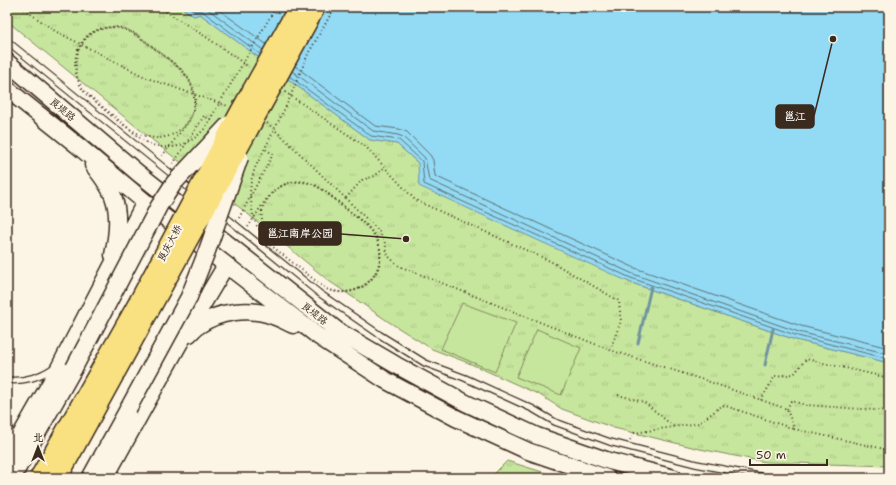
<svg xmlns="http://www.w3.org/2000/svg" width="896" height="485" font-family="'Shantell Sans','LXGW WenKai TC',sans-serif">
<defs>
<pattern id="park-tufts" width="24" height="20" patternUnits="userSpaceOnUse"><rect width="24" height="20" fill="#c7e69d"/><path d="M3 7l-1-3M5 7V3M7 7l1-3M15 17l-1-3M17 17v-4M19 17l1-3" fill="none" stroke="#acc587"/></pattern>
</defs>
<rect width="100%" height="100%" fill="#fcf5e5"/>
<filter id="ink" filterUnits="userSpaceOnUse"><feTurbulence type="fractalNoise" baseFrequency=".025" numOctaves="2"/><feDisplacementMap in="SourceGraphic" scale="8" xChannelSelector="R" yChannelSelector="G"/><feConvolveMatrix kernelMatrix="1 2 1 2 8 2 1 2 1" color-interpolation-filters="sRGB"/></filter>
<g filter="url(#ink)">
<!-- park -->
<path fill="url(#park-tufts)" stroke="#81885e" d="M7,7H181L194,16L200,14L370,140L397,144L418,163L629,282L796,340L889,363V466L765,462L700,449L614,428L562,409L540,395L471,364L432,349L389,322L329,281L243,210L166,151L7,21Z
M507,461L562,478H563H490Z"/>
<!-- pitch -->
<path fill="#c7e69d" stroke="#81885e" d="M462,303L516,323L495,372L441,349Z
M537,329L581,348L561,395L516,377Z"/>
<!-- water -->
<path fill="#93daf4" stroke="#70949e" d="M181,7H889V363L796,340L629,282L419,186L418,163L397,144L370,140L200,14L194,16Z"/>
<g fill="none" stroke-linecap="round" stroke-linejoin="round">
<!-- shore -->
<path stroke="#5e7074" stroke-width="1" d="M188,7L194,11H202L260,54
M205,7L263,50
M215,7L266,44
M295,66L375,126L399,129L407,132L430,155L433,160L435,176L635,268L801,326L889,348
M292,71L373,131L398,135L403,137L425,158L429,180L633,274L799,332L889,354
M289,76L371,136L399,140L422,161L424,184L631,278L798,336L889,359"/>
<!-- stream -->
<path stroke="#70949e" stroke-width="3" d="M638,343L651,287
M765,365L773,329"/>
<defs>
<path id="service" d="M7,41L195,193
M222,214L319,293L380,335L425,363L465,378L533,409L555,422L610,442L696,464L764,477L786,478
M7,380C23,382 40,377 53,368
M7,421L12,436V442"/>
<path id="secondary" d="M7,62L138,173L338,331L396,365L466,403L537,436L609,461L674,478
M7,89L77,145L145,202L318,336L385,380L456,418L528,451L607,478
M93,165C100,174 109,185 113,196C120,214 117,237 113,255
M189,334C192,332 194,328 198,326C218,311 250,307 273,316C280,318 286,322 293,325
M7,459L58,370L145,202
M12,478L74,368
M90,478L128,409
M105,478L179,344L226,265"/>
</defs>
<!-- service casing -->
<use href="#service" stroke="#3b2a1e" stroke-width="8"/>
<!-- secondary casing -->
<use href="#secondary" stroke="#3b2a1e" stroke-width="19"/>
<!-- path -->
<path stroke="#3b2a1e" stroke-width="2" stroke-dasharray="1 3" stroke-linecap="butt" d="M21,7L55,31L147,78L228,106
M159,7L209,39L249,67
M285,92L366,147L415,200L550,261L619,301L621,321L610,350
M267,123L289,143L379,231L385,243L388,256L399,266L610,350L704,380L787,409L794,429L889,450
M173,164L204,116L211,120
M346,198L362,180L375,176L385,167
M262,211C261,221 263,231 267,240
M239,218L273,154L265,149
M248,227C257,214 266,195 280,187C289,181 302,181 312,184C324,188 372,228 377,239C391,271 361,300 330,290
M618,395L644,402L673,426
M761,400L775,376L794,374L806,359L889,378
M787,409L791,401L806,405L889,411
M630,440L634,433L699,423L723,405L794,429"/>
<!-- service -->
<use href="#service" stroke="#fcf5e5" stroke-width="5.5"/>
<!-- secondary -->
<use href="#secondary" stroke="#fcf5e5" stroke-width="16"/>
<defs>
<path id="secondary-bridge" d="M74,368L159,206L174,183L229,124
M128,409L189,297L207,251L240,157"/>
<path id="primary-bridge" d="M39,478L135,308L238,115L298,7
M58,478C145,321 229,163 316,7"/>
</defs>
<!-- secondary-bridge casing -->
<use href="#secondary-bridge" stroke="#3b2a1e" stroke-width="19" stroke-linecap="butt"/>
<!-- primary-bridge casing -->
<use href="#primary-bridge" stroke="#3b2a1e" stroke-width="21" stroke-linecap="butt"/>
<!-- path-bridge -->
<path stroke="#3b2a1e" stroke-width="2" stroke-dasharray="1 3" stroke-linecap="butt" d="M162,156L189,121C198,103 195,86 182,70L136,34C127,30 117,26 106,28C75,33 67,72 86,94C110,113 144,153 177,132C187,126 193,115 195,104C196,95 193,86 188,78C181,67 141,37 129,31C124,28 119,27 114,27C76,26 63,70 88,95C99,104 110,113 121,122C130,129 138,138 148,143C169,153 191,145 205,128L276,7
M262,211C269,188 293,174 315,185C326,191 335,200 344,208C354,215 365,222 372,232C385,248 382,271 366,284C354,294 339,294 326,289L268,243L257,226L253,216L250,193L251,181L255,168L288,102L308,54L335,7"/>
<!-- secondary-bridge -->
<use href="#secondary-bridge" stroke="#fcf5e5" stroke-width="16"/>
<!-- primary-bridge -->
<use href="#primary-bridge" stroke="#f9e181" stroke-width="18"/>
</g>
</g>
<g text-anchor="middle" stroke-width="4" stroke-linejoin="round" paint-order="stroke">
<!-- street labels -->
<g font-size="10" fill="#3b2a1e" stroke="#fcf5e5">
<text transform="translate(63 109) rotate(40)" y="4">良堤路</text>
<text transform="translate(169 243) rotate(-62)" y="4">良庆大桥</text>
<text transform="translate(315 313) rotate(38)" y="4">良堤路</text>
</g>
</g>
<!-- callouts -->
<path fill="none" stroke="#3b2a1e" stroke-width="1.5" d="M833 39L814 116M406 239L341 234"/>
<g fill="#3b2a1e" stroke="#fcf5e5" stroke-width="1.5">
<circle cx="833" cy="39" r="4"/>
<circle cx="406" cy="239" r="4"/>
</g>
<g fill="#3b2a1e" stroke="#3b2a1e" stroke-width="1.5">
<rect x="776" y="105" width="38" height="23" rx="4"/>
<rect x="259" y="222" width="82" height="23" rx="4"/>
</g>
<g font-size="11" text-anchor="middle" font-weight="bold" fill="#fff">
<text x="795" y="120">邕江</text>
<text x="300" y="237">邕江南岸公园</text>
</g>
<!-- margin -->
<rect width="896" height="485" fill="none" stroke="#fcf5e5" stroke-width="24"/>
<rect x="12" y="12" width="872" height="461" fill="none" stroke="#3b2a1e" stroke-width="1.5" filter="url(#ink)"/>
<!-- north arrow -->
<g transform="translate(38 447)" stroke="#fcf5e5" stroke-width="3" paint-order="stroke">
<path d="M0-3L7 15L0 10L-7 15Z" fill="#3b2a1e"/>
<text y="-6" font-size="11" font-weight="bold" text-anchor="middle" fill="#3b2a1e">北</text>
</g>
<!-- scale -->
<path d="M750 459v6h77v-6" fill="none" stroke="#3b2a1e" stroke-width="2"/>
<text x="756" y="459" font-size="12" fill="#3b2a1e" stroke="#fcf5e5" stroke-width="3" paint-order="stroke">50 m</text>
</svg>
